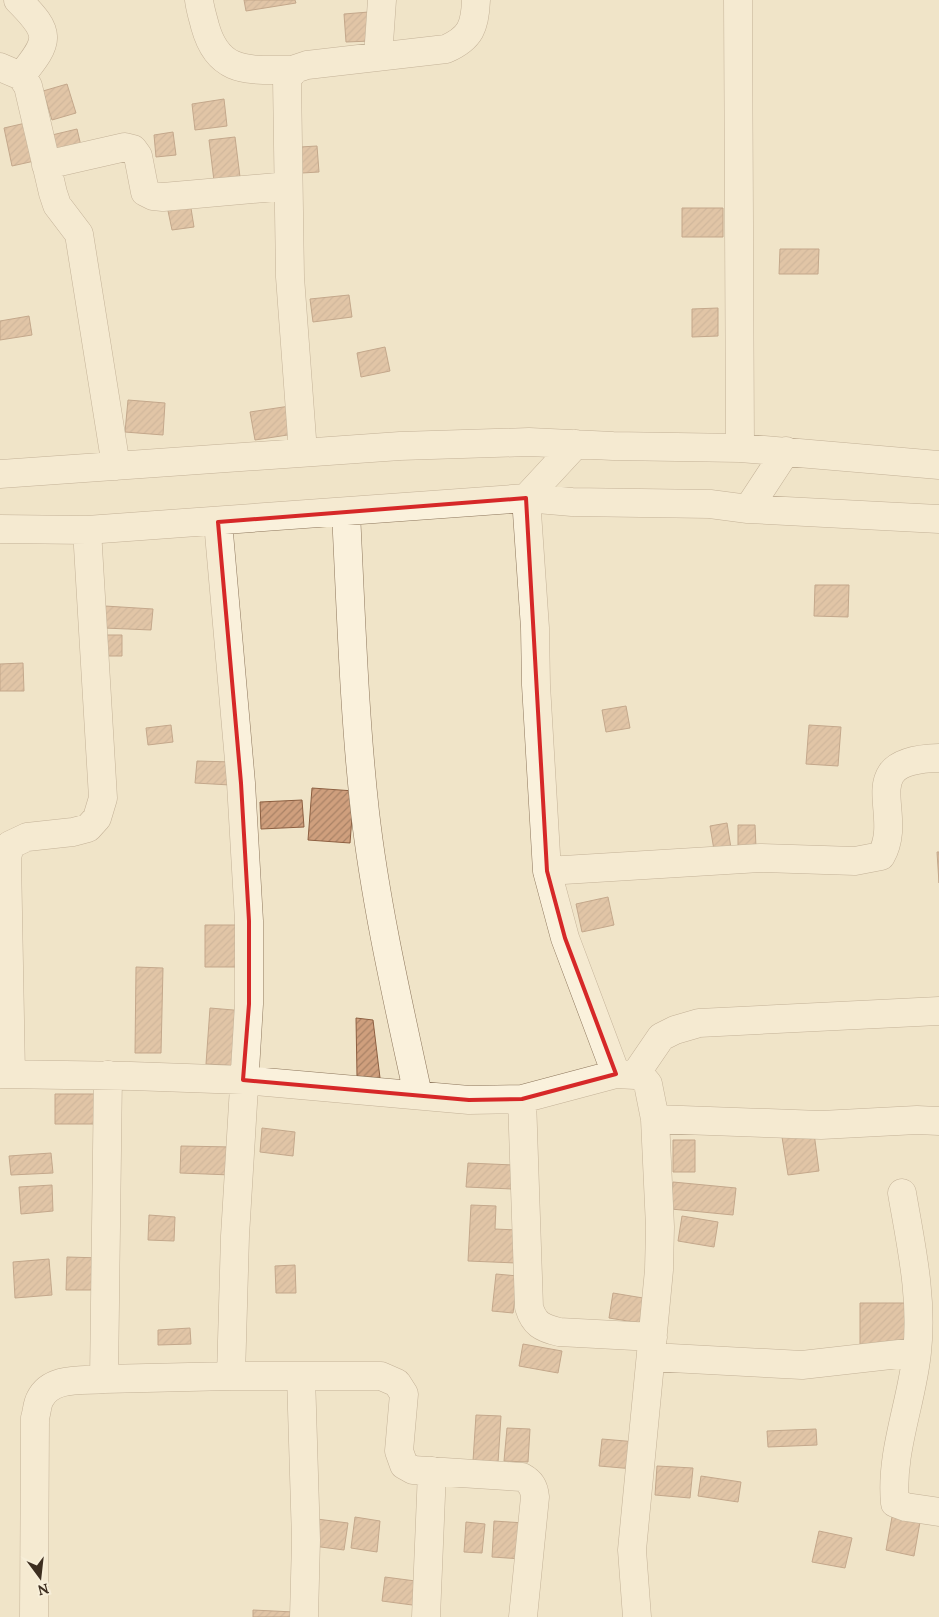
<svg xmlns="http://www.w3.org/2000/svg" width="939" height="1617" font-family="Lora,serif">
<defs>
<pattern id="building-hatch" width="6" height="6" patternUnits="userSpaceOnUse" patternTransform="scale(1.25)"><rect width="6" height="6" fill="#cf9f7d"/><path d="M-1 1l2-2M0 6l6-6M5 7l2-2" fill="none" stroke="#a98266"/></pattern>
</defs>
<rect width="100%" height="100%" fill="#f0e4c8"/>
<!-- building -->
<path fill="url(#building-hatch)" stroke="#8d5f41" d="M244,0H295L296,3L246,11Z
M369,12L371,41L346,42L344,14Z
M67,84L76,113L52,120L43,91Z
M224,99L227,126L195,130L192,104Z
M30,122L39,160L12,166L4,128Z
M77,129L81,146L57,152L52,135Z
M173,132L176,155L156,157L154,135Z
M235,137L240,177L214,181L209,140Z
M317,146L319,172L302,173L300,147Z
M190,202L194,227L172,230L167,206Z
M682,208H723V237H682Z
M780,249H819L818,274H779Z
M349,295L352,317L313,322L310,299Z
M718,308V336L692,337V309Z
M29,316L32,335L0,340V321Z
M385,347L390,371L361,377L357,353Z
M128,400L165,403L163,435L125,432Z
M290,406L294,434L255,440L250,412Z
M815,585H849L848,617L814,616Z
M105,606L153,609L151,630L104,628Z
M102,635H122V656H102Z
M23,663L24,691H0V664Z
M626,706L630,728L606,732L602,710Z
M171,725L173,742L148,745L146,728Z
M809,725L841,727L838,766L806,764Z
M197,761L232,762L230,785L195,783Z
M312,788L354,791L350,843L308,840Z
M302,800L304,827L261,829L260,802Z
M727,823L731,848L714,850L710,826Z
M738,825H755L756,847L738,848Z
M937,852H939V883Z
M608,897L614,925L582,932L576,904Z
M205,925H239L238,967H205Z
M136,967L163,968L161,1053H135Z
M210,1008L245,1011L241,1066L206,1064Z
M356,1018L373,1020L380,1078L357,1076Z
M55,1094H99V1124H55Z
M262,1128L295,1132L293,1156L260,1152Z
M814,1133L819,1171L788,1175L782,1137Z
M673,1140H695V1172H673Z
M181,1146L232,1147L231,1175L180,1173Z
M51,1153L53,1173L11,1175L9,1156Z
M468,1163L513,1165L512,1189L466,1187Z
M673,1182L736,1188L733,1215L671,1209Z
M52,1185L53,1211L21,1214L19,1187Z
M471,1205L496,1206L495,1229L517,1230L516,1263L468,1261Z
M149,1215L175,1217L174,1241L148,1240Z
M682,1216L718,1222L714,1247L678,1241Z
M67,1257L102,1258V1290H66Z
M49,1259L52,1295L15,1298L13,1262Z
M295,1265L296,1293H276L275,1266Z
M496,1274L518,1276L513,1313L492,1311Z
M613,1293L649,1299L646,1324L609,1318Z
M860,1303H908L907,1347L860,1346Z
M190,1328L191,1344L158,1345V1330Z
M523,1344L562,1351L558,1373L519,1366Z
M476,1415L501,1416L498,1463L473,1461Z
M507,1428L530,1429L528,1462L504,1461Z
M816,1429L817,1445L768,1447L767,1431Z
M602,1439L637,1442L634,1469L599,1466Z
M657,1466L693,1468L690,1498L655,1495Z
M701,1476L741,1482L738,1502L698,1496Z
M355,1517L380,1521L377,1552L351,1548Z
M892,1517L920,1522L914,1556L886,1550Z
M317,1519L348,1523L344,1550L313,1546Z
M494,1521L524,1523L522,1559L492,1557Z
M466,1522L485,1524L482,1553L464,1552Z
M819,1531L852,1538L845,1568L812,1562Z
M385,1577L423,1582L420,1606L382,1601Z
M253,1610L294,1612V1617H253Z"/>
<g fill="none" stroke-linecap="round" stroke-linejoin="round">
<defs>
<path id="minor" d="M18,0C52,34 50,40 21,76
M199,0C200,9 203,18 205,26C219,77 252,69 295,70
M738,0L740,448
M378,57L382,0
M0,67L21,76L28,86L53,193L57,205L79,234L116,466
M46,165L125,147L133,149L138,156L145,192L153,196L163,197L288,186
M576,444L526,498L535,628L536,685L547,871L565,938L616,1074
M303,452L290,277L287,79L295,69L307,65L446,49C471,38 475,26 476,0
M0,474L400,446L529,442L613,446L740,448L939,465
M748,509L786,451
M346,513C351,612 354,713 365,812C376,907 398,1002 418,1095
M218,522L241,783L249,921V1004L235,1236L231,1376
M0,529L87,530L526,498L572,502L710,504L748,509L939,519
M547,871L760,858L855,861L881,856C906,813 851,760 939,758
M0,1074L131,1076L243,1080L469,1100L522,1099L616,1074L635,1075L643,1078L648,1084L655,1119
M11,1074L7,858L10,845L27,837L73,832L88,828L97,818L103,798L87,530
M635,1075L661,1037L675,1030L699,1023L939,1011
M522,1099L529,1307C534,1324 542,1328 559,1332L653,1337
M902,1193C911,1245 923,1299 917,1352C912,1402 890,1453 895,1503L906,1507L939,1512
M652,1357L802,1365L917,1352
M301,1376L306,1540L304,1617
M104,1379L231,1376H381L397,1383L404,1394L399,1451L404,1465L413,1470L522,1477C531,1482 534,1487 535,1497L523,1617
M34,1617L35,1418C37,1412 37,1404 40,1399C51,1376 83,1381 104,1379L108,1075
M426,1617L432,1471
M637,1617L632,1550L659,1270L660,1227L655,1119L821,1125L917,1120L939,1121"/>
</defs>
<!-- minor casing -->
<use href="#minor" stroke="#8d765c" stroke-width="29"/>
<!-- minor -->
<use href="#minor" stroke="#faf1dc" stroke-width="28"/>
</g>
<!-- marked area -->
<path d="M0 0H939V1617H0ZM526,498L547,871L565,938L616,1074L522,1099L469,1100L243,1080L249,1004V921L241,783L218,522Z" fill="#f0e4c8" fill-opacity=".55" fill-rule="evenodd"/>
<path fill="none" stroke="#d62828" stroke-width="4" stroke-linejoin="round" d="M526,498L547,871L565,938L616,1074L522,1099L469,1100L243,1080L249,1004V921L241,783L218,522Z"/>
<!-- north arrow -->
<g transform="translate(40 1577) rotate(165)" stroke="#f7eed8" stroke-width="4" paint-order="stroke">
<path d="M0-4L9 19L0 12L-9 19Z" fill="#3d2e20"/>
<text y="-8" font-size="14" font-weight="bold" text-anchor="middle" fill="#3d2e20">N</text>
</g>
</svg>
